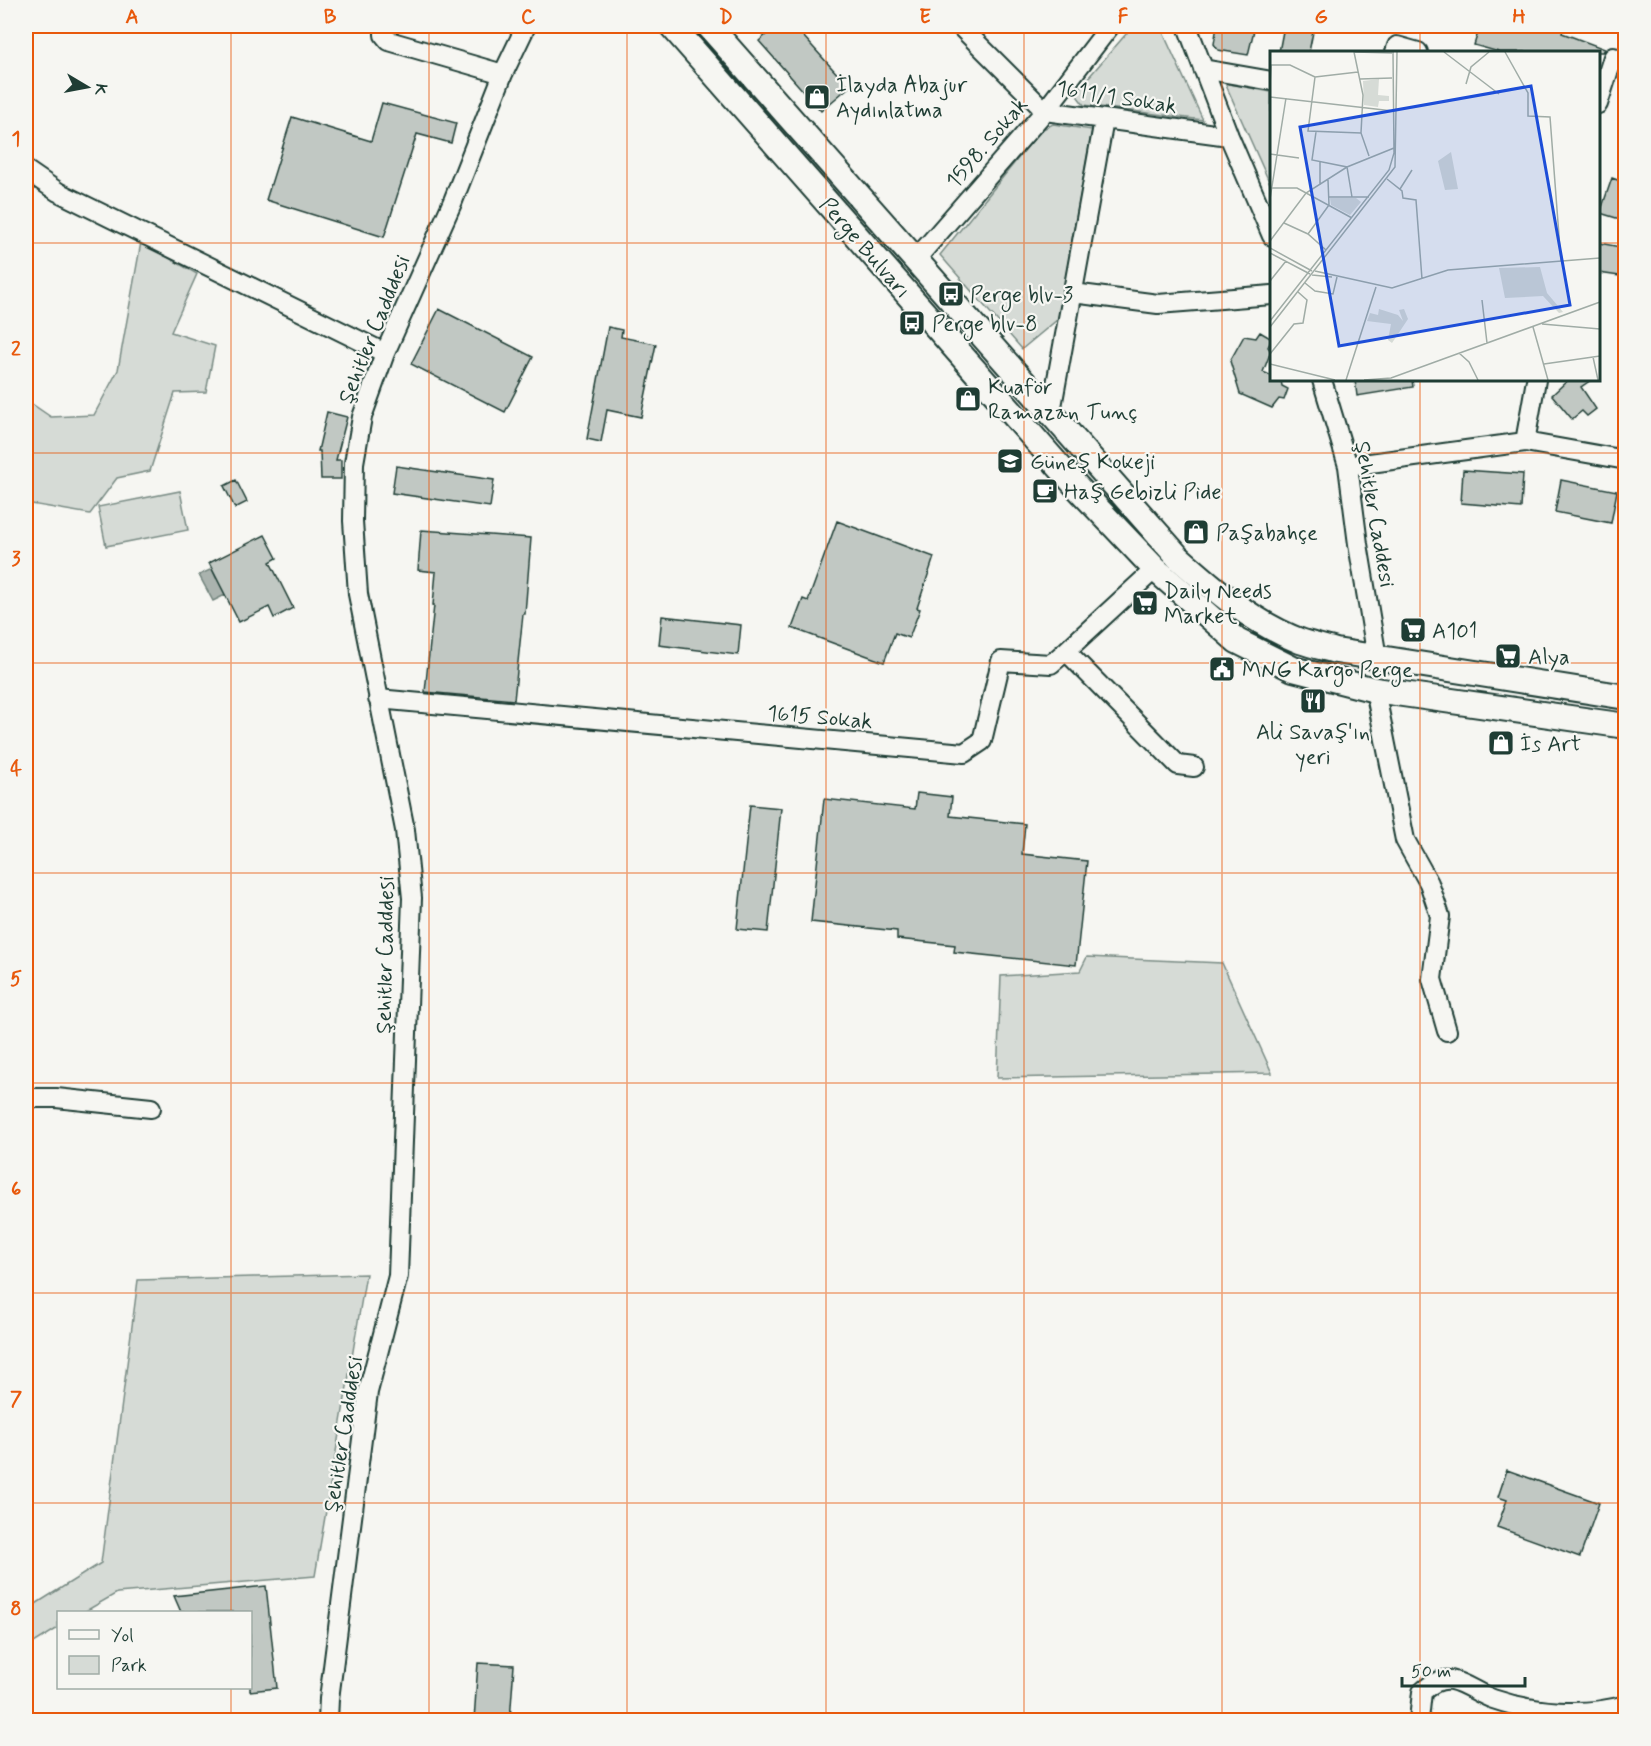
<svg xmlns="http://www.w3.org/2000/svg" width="1651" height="1746" font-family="Mynerve,sans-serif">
<rect width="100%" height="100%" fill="#f6f6f2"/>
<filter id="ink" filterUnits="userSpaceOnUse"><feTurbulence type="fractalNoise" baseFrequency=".0167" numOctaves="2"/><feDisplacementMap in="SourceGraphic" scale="12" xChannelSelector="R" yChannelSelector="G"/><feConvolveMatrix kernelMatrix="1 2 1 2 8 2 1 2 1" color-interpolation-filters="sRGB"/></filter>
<g filter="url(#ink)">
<!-- green -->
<path fill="#d6dbd6" stroke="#7a8c85" stroke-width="1.5" d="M1133,26H1160L1203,120L1084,105L1075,93Z
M1225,83L1271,92V186Z
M1053,124L1092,130L1058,319L1022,349L940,255L1041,130Z
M141,242L197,274L171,332L215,346L206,392L175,393L150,471L117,478L90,514L32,504L26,496V400L51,417L94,415L118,370Z
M180,491L188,530L106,546L98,507Z
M1087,957L1222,963L1272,1073L997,1078L1001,976L1080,971Z
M366,1274L315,1576L117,1593L84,1612H58V1628L26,1648V1610L101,1563L138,1280Z"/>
<!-- water -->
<path fill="#aab3ae" stroke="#72847d" stroke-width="1.5" d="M212,569L216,578L221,576L225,595L213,601L199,575Z"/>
<!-- building -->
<path fill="#c1c8c3" stroke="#1f3d34" stroke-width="1.5" d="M776,26H794L849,87L821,111L759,41Z
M1217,26H1255L1248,55L1218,50L1214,44Z
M1284,26L1313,32L1309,52H1279Z
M1480,26H1565L1562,33L1605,49L1603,52H1499L1474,45Z
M382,103L456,123L451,143L417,134L384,237L266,200L292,117L371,141Z
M1612,178L1626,183V221L1600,213Z
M1599,243L1626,248V277L1599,273Z
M439,309L533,357L505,412L411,364Z
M608,327L622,330L621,337L656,344L641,417L607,410L601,442L587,439Z
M1260,332L1272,339L1268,347L1271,351L1263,372L1272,376V380H1281L1282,386L1288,389L1284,400L1279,399L1272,408L1240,394L1230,361L1244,336L1256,338Z
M1355,380H1412L1413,387L1357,396Z
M1568,380H1591L1581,387L1596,409L1587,416L1582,411L1572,419L1552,395Z
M327,412L347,417L336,460H341V479H321L320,451H318Z
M396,466L494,480L490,507L392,493Z
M1463,470L1523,474L1521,508L1461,503Z
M236,480L247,502L235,508L224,486Z
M1561,480L1617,491L1611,523L1555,512Z
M837,521L934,557L917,608L920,609L909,638L895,633L884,662L792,628L803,599L808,601Z
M421,530L531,538L525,614H523L514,700L425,692L434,605H433L436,572L418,570Z
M265,535L277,558L270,562L293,608L274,618L269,607L239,622L209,563Z
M662,616L741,625L738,655L659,645Z
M917,793L952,797L950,816L1025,824L1022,854L1087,861L1076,965L954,952L955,945L897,939V931L811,922L824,799L915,809Z
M750,805L781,808L768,932L737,929Z
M1507,1470L1599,1503L1580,1557L1497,1527L1507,1500L1498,1497Z
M266,1586L277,1688L250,1691V1612H181L174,1596Z
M478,1663L514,1665L510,1720H474Z"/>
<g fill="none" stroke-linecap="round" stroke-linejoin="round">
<defs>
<path id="minor" d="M384,26V35L389,41L503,74
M960,26L1045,111L1229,136
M1187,26L1229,136L1272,236
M1395,52L1397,46L1418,52
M1203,69L1272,81
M1598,104L1613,57L1626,60
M26,170L58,192L385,353
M916,259L1045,111L1110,26
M1073,293L1158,304L1272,295
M1322,380L1348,466L1358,544L1377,658
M1051,412L1104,120
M1525,442L1536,380
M1348,466L1525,442L1626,460
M1066,651L1178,765L1194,767
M1375,690L1405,840L1429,883L1440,916L1432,979L1447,1031
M378,699L964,753L982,741L1001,661L1051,664L1066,651L1155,569
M26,1098H56L151,1108
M328,1720L329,1699L368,1392L398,1276L412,898L405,830L358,594L353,521L354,463L362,417L385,353L453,201L503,74L526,26
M1419,1720L1422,1692C1430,1685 1439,1678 1451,1680C1465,1683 1479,1694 1493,1699C1534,1713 1584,1717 1626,1705"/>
<path id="major" d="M672,26L1078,488L1155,569L1237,641L1293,669L1375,690L1626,726
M709,26L1178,557C1215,590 1253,623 1300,641C1312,645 1325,648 1336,651L1626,697"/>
</defs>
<!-- minor casing -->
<use href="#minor" stroke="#1f3d34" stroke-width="22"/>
<!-- major casing -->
<use href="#major" stroke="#1f3d34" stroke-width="28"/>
<!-- minor -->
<use href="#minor" stroke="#f6f6f2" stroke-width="18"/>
<!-- major -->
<use href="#major" stroke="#f6f6f2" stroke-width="24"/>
</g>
</g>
<!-- grid -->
<path fill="none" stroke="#e8590c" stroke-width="1.5" stroke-opacity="0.55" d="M231,26V1612M429,26V1720M627,26V1720M826,26V1720M1024,26V1720M1222,26V1720M1420,26V52M26,243H1272M1598,243H1626M1420,380V1720M26,453H1626M26,663H1626M26,873H1626M26,1083H1626M26,1293H1626M26,1503H1626M231,1688V1720"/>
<!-- icons -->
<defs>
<symbol id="shop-square" viewBox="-11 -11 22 22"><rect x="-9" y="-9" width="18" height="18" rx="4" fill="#1f3d34" stroke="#f6f6f2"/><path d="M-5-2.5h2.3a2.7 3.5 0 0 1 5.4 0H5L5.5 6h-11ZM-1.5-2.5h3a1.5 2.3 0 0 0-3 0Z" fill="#fff"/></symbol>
<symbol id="bus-square" viewBox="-11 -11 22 22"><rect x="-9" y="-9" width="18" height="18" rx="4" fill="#1f3d34" stroke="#f6f6f2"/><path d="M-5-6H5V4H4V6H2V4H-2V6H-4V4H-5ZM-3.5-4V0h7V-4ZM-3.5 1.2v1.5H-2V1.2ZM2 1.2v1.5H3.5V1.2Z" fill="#fff"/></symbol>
<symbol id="school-square" viewBox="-11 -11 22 22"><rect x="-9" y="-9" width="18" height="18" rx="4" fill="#1f3d34" stroke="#f6f6f2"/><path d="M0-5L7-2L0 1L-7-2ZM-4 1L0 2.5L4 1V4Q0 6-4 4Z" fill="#fff"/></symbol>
<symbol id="cafe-square" viewBox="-11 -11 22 22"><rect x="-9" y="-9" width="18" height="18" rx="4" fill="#1f3d34" stroke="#f6f6f2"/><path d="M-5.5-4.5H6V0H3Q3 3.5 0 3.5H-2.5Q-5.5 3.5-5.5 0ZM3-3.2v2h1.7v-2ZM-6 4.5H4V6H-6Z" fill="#fff"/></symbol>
<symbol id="supermarket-square" viewBox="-11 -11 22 22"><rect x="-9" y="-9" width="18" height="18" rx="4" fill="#1f3d34" stroke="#f6f6f2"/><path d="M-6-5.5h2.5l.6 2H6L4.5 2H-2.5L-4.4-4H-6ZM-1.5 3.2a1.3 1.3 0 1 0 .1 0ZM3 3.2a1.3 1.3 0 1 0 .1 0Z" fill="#fff"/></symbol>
<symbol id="civic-square" viewBox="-11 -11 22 22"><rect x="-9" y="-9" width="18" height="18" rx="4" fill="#1f3d34" stroke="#f6f6f2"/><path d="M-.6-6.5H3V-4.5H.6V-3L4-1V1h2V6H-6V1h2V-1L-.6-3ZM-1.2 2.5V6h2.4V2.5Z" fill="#fff"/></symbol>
<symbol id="restaurant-square" viewBox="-11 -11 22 22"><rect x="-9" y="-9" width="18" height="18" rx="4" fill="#1f3d34" stroke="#f6f6f2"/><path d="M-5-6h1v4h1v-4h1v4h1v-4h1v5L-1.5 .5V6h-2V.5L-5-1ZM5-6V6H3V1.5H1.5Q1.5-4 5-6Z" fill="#fff"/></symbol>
</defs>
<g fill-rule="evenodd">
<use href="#shop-square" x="802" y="82" width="30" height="30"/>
<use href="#bus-square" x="936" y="279" width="30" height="30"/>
<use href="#bus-square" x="897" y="308" width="30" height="30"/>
<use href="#shop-square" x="953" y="384" width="30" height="30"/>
<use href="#school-square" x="995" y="446" width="30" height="30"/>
<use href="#cafe-square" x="1030" y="476" width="30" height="30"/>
<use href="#shop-square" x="1181" y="517" width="30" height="30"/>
<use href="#supermarket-square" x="1130" y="588" width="30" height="30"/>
<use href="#supermarket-square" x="1398" y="615" width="30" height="30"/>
<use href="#supermarket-square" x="1493" y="641" width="30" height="30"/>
<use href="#civic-square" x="1207" y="654" width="30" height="30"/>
<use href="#restaurant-square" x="1298" y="686" width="30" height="30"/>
<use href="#shop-square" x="1486" y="728" width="30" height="30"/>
</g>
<g text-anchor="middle" stroke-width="4.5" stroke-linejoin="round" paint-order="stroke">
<!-- poi labels -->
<g font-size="22" fill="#1f3d34" stroke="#f6f6f2" text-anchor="start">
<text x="836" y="92">İlayda Abajur<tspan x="836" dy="25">Aydınlatma</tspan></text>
<text x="970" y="302">Perge blv-3</text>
<text x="932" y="331">Perge blv-8</text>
<text x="988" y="394">Kuaför<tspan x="988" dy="25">Ramazan Tunç</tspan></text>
<text x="1030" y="469">Güneş Kokeji</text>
<text x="1064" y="499">Haş Gebizli Pide</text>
<text x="1216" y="540">Paşabahçe</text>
<text x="1164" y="598">Daily Needs<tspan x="1164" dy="25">Market</tspan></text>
<text x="1432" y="638">A101</text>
<text x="1528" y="664">Alya</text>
<text x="1242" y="677">MNG Kargo Perge</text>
<text x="1313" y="739" text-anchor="middle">Ali Savaş'ın<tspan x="1313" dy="25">yeri</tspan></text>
<text x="1520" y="751">İs Art</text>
</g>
<!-- street labels -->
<g font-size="22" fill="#1f3d34" stroke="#f6f6f2">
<text transform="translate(1117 96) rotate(9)" y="8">1611/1 Sokak</text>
<text transform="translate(986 142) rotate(-49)" y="8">1598. Sokak</text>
<text transform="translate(866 247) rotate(49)" y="8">Perge Bulvarı</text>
<text transform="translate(373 329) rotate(-68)" y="8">Şehitler Cadddesi</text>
<text transform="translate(1376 514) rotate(80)" y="8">Şehitler Caddesi</text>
<text transform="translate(820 716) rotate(5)" y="8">1615 Sokak</text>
<text transform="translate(384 955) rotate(-89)" y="8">Şehitler Cadddesi</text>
<text transform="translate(342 1434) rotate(-81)" y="8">Şehitler Cadddesi</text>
</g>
</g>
<!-- overview -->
<g transform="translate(1270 51)">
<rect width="330" height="330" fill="#f6f6f2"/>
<path d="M109,28L108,44L119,45V50H109L108,56L94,54L93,30ZM181,101L188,138L175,139L168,110ZM60,147H86L91,151L80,164L61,154ZM270,216L277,242L293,261L289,262L273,245L235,247L229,217ZM109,258L128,264L133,270L129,259L134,258L138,268L122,292L118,289L121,273L97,270L100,262L108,264Z" fill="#d6dbd6"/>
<path fill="none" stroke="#a0aca6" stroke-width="1.5" d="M84,1L93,44L91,82L99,105M85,1L122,2M174,1L229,43M235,1L258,42V65L280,66L291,211M0,14H20L45,26M45,26L38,80L91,82M45,26L88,21M90,28L122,27M196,33L201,16L219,1M0,35L1,14M0,46L123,60M46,81L42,109L77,116L82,146M0,103L29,107M117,128L132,140L133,147L146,149L152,228M50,134V110M0,137H27L82,167M130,138L142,119M59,146H99M0,148L16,47M14,172L38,183L56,199M38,183L59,154L58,129M0,190L36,142L77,116L124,97M0,197L42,220M0,202L40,223M45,220L122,237L178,219L330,207M42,224L62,226M0,230L16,210M35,232L45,240L63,243L67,226M212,249L217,292M0,270L119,119L124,102L123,1M272,273L330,278M0,276L125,116L127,1M263,276L278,329M189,302L199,311L208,329M0,303L24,273L33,272L37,249L28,241M323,306L328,329M0,313L65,329M274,313L330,305M76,329L106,236M94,329L121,327L330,251"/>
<path fill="#1d4ed8" fill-opacity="0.15" stroke="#1d4ed8" stroke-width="3" d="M261,35L300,254L69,295L30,76Z"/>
<rect width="330" height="330" fill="none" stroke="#1f3d34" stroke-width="3"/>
</g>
<!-- margin -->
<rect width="1651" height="1746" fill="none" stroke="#f6f6f2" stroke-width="66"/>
<!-- legend -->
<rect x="57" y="1611" width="195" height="78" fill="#f6f6f2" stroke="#a0aca6" stroke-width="1.5"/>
<rect x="69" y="1630" width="30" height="9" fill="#f6f6f2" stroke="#a0aca6" stroke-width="1.5"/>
<text x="111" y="1641" font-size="18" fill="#1f3d34">Yol</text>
<rect x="69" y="1656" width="30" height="18" fill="#d6dbd6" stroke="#a0aca6" stroke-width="1.5"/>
<text x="111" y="1671" font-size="18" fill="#1f3d34">Park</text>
<!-- north arrow -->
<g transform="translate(87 87) rotate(100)" stroke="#f6f6f2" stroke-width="4.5" paint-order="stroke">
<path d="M0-4.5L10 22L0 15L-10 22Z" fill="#1f3d34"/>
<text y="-9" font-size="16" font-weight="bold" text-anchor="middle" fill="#1f3d34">K</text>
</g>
<!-- scale -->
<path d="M1402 1677v9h123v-9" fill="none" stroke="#1f3d34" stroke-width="3"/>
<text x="1411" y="1677" font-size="18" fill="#1f3d34" stroke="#f6f6f2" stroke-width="4.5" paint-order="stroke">50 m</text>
<rect x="33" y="33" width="1585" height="1680" fill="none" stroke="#e8590c" stroke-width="2"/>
<g font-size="20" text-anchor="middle" font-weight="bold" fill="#e8590c">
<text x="132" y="23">A</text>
<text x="330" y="23">B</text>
<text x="528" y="23">C</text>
<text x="726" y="23">D</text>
<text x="925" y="23">E</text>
<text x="1123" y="23">F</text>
<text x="1321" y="23">G</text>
<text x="1519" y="23">H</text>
<text x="16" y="145">1</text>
<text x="16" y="355">2</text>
<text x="16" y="565">3</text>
<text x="16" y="775">4</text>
<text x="16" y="985">5</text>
<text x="16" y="1195">6</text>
<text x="16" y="1405">7</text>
<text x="16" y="1615">8</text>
</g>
</svg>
